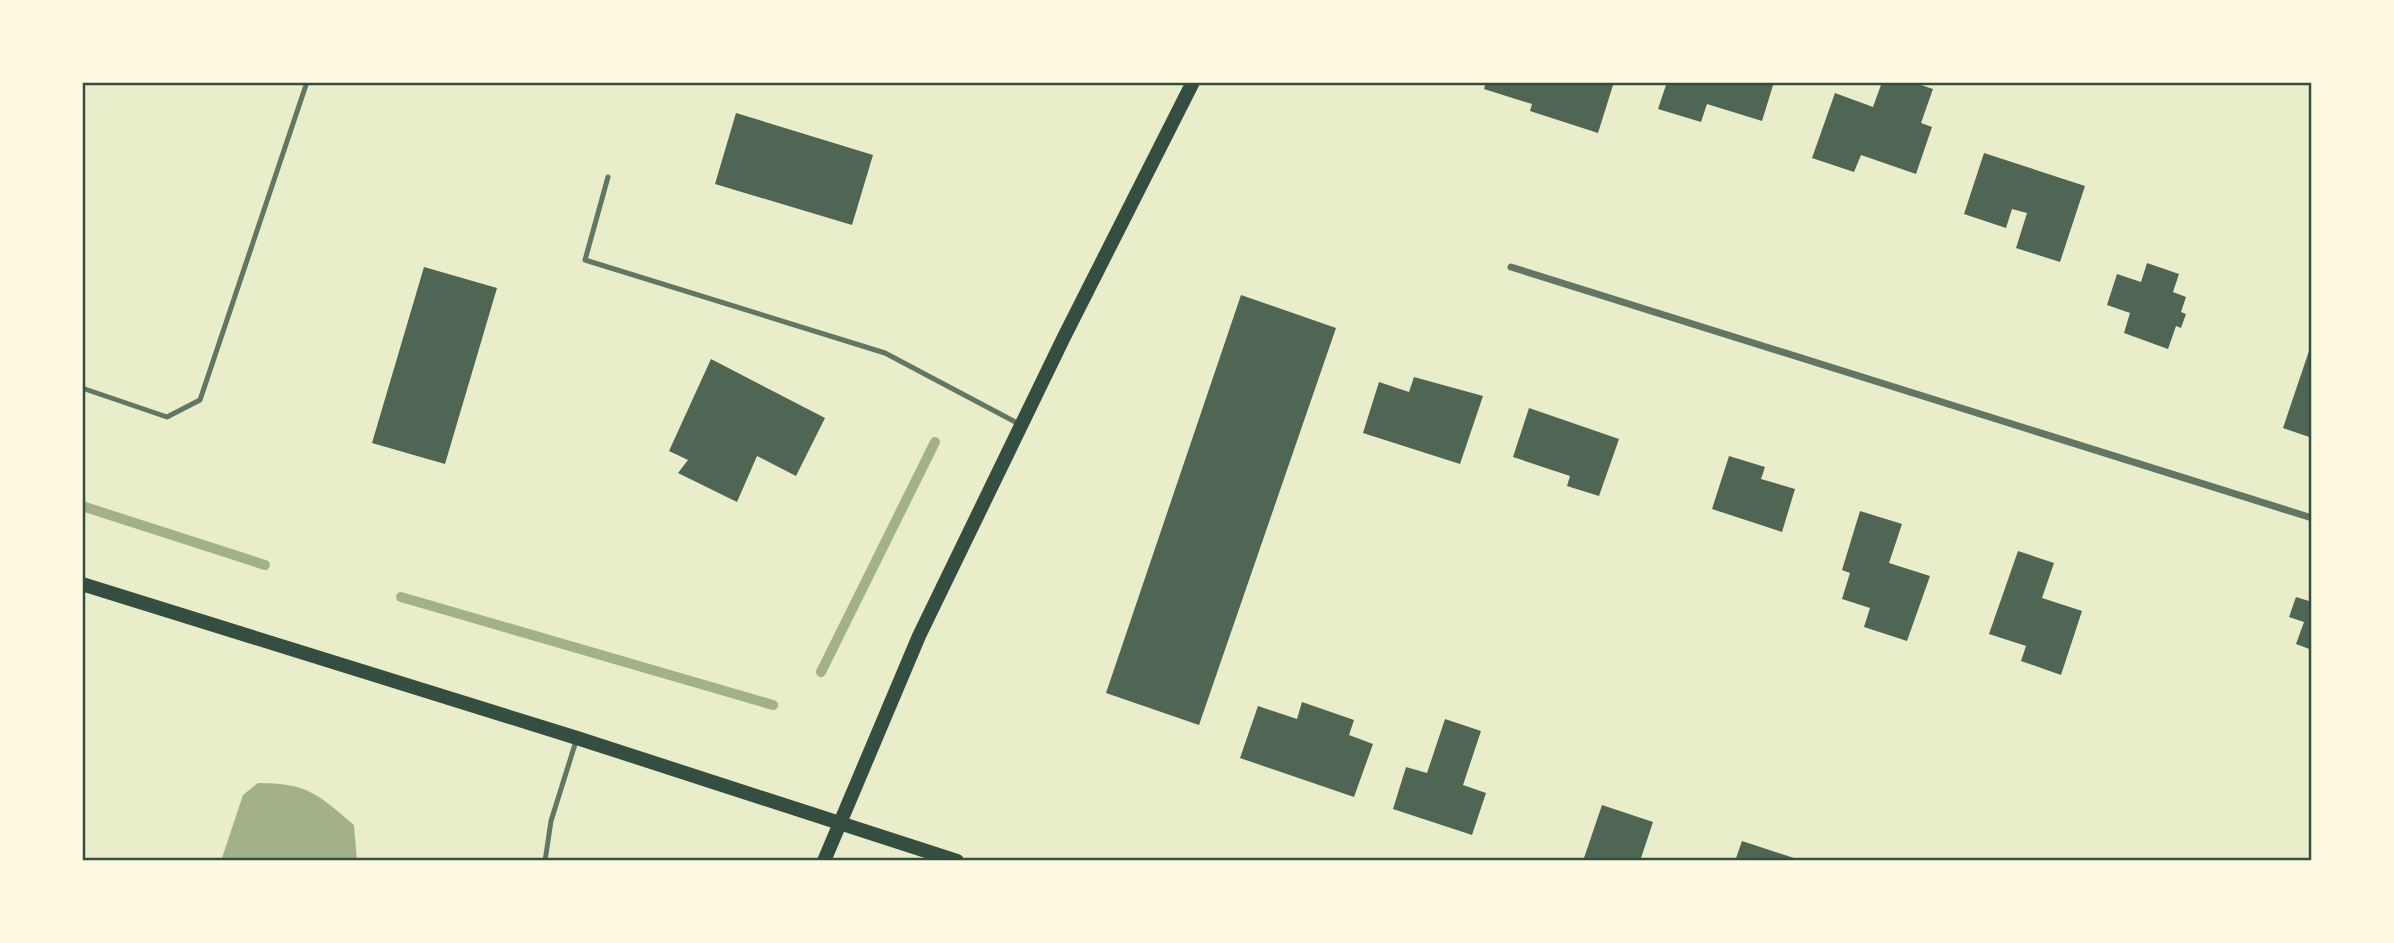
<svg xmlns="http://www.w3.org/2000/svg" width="2394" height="943" font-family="'Sofia Sans Condensed',sans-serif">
<rect width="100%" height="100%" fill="#e9edc9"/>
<!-- water -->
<path fill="#a3b18a" d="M258,783C308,783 317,794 354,825L357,861H221L243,795Z"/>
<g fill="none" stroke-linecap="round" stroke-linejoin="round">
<!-- stream -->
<path stroke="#a3b18a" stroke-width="10" d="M82,506L265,565
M401,597L773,705
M821,672L935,442"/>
</g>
<!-- building -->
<path fill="#4f6655" d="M1486,82H1614L1598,133L1530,111L1532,104L1484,89Z
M1667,82H1774L1762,121L1707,104L1701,122L1658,109Z
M1882,82H1912L1933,89L1921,123L1932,127L1916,174L1861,155L1854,172L1812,158L1835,93L1873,107Z
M736,113L873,155L852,225L715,184Z
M1984,153L2085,186L2060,262L2016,248L2027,213L2012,209L2006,228L1964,214Z
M2147,263L2179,274L2173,292L2186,297L2181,312L2186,314L2181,328L2176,326L2168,349L2124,333L2130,313L2107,305L2117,274L2141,282Z
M424,267L497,288L445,464L372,443Z
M1241,295L1336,328L1199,725L1106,693Z
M2311,345H2312V438L2283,428Z
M711,359L825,418L796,476L757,456L737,502L678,473L688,460L669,451Z
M1414,377L1483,396L1460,464L1363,433L1379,382L1409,392Z
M1529,408L1619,439L1599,496L1567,486L1570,476L1513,457Z
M1729,456L1765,467L1761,479L1795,489L1782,532L1712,509Z
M1860,511L1902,524L1889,563L1930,576L1907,641L1864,627L1870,608L1842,599L1850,573L1842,570Z
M2018,551L2054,563L2042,598L2082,611L2061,675L2021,661L2026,646L1989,634Z
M2296,597L2312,602V650L2296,644L2304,622L2289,617Z
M1302,702L1354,720L1349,735L1373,744L1354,797L1240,758L1258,706L1297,719Z
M1445,719L1481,731L1463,785L1486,793L1472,835L1393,809L1406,767L1427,773Z
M1602,805L1653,822L1640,861H1583Z
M1742,841L1800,860V861H1735Z"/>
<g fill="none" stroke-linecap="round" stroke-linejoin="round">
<!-- service -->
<path stroke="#617663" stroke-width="5" d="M608,177L585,260L885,353L1021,425
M82,388L167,417L200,400L307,82
M545,861L551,821L576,741"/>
<!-- minor -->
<path stroke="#617663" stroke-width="7" d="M1511,267L2312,518"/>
<!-- secondary -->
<path stroke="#344e41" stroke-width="14" d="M82,584L577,738L957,861
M824,861L919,636L1064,337L1193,82"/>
</g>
<!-- border -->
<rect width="2394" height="943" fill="none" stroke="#fefae0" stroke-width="168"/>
<rect x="84" y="84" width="2226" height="775" fill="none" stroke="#344e41" stroke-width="2.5"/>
</svg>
